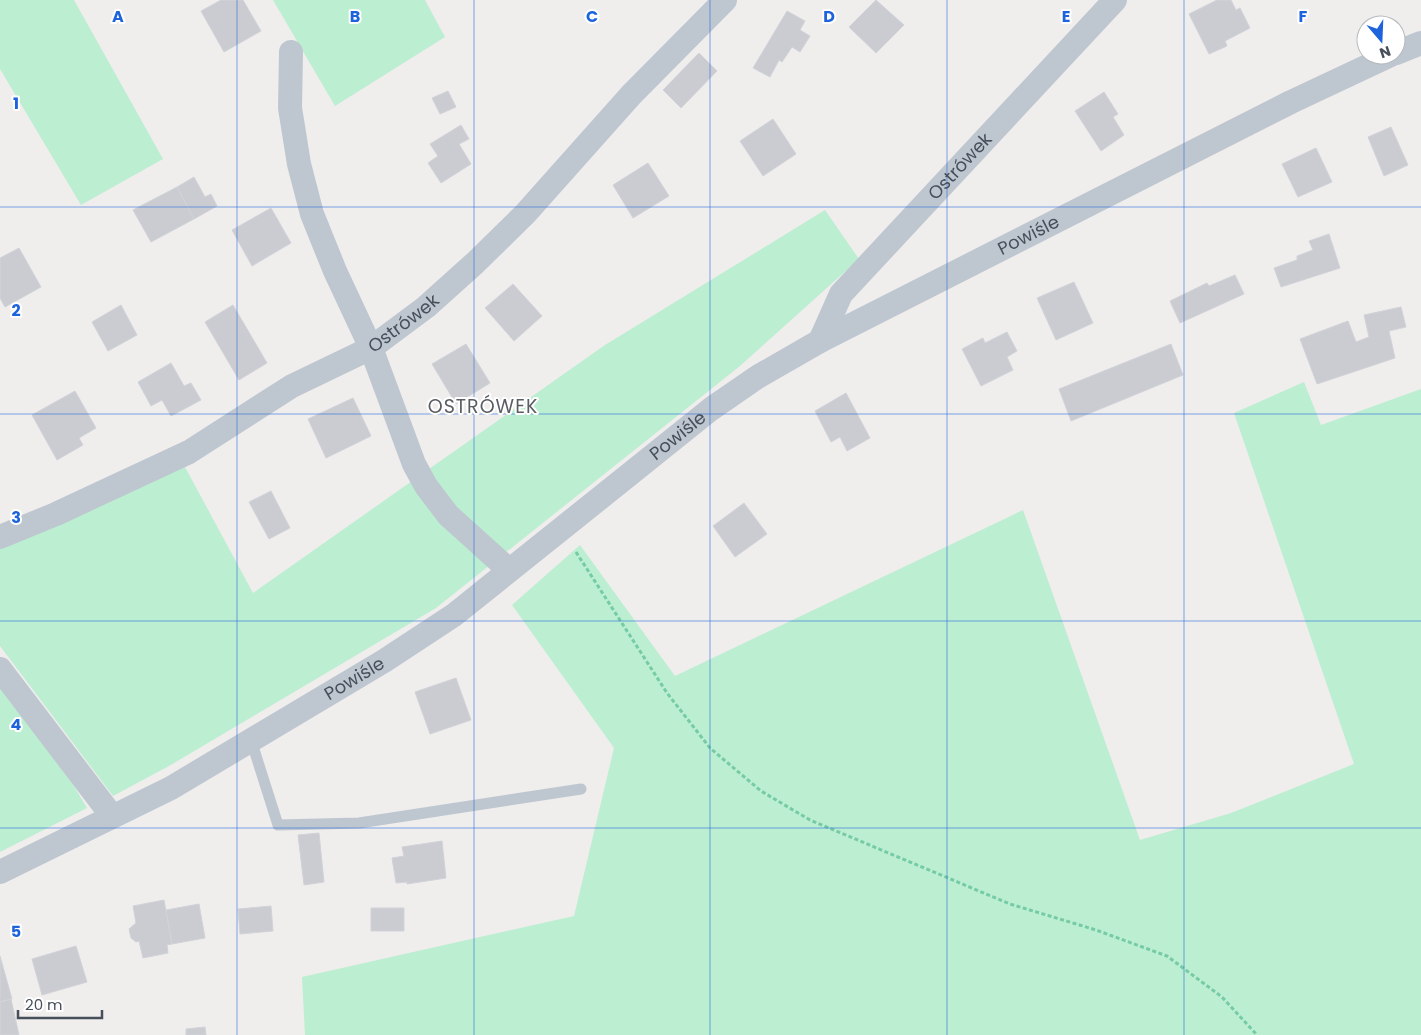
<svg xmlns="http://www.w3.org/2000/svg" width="1421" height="1035" font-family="Poppins,sans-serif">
<rect width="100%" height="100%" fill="#f0eded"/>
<!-- green -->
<path fill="#bceed2" d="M0,0H74L163,159L81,205L0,69Z
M273,0H425L445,37L335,106Z
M825,210L859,259L740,366L436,608L169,766L113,796L0,646V546L185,467L253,593L605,345Z
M1304,382L1321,425L1421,389V1035H305L302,977L574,916L614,748L512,605L580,545L675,676L1023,510L1140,840L1231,813L1354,764L1234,413Z
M0,686L74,786L87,808L0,852Z"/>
<!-- building -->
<path fill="#caccd2" stroke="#d1d3d9" d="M221,0H243L261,31L224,52L201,11Z
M876,0L904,25L876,53L849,27Z
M1217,0H1231L1236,10L1240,8L1250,28L1225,41L1227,46L1209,54L1189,14Z
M787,11L805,21L800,30L810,36L800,52L792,47L782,62L779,60L770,77L753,68Z
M699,53L717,71L681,108L663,90Z
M448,91L456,107L440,114L432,98Z
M1104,92L1118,114L1113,117L1124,135L1101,151L1075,111Z
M773,119L796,154L763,176L740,141Z
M461,125L469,139L459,144L471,164L441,183L428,163L438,156L430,144Z
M1391,127L1408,165L1384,176L1368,137Z
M1316,148L1332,182L1298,197L1282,164Z
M648,163L669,196L633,218L613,185Z
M194,177L205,197L211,194L217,206L194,219L177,187Z
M177,187L194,219L151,242L133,210Z
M271,208L291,243L252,266L232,230Z
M1329,234L1340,268L1281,287L1274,268L1297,260V256L1313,250L1309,241Z
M19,248L41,287L5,307L0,298V258Z
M1235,275L1244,294L1180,323L1170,301L1207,283L1209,286Z
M1074,282L1093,323L1056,340L1037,298Z
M513,284L542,316L514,341L485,308Z
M121,305L137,335L108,351L92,322Z
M233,305L267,363L239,380L205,322Z
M1401,307L1406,327L1389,331L1395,358L1317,384L1300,339L1348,321L1356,342L1369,337L1364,315Z
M1007,332L1017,351L1007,357L1013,370L981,386L962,349L983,338L985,343Z
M466,344L490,383L456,404L432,364Z
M1171,344L1183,375L1071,421L1059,389Z
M171,363L184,386L191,383L201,400L171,416L162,400L151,406L138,382Z
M75,391L96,428L79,438L83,445L57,460L32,415Z
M846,393L870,438L847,451L840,437L831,442L815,411Z
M353,398L371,436L326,458L308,419Z
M271,491L290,528L269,539L249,502Z
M744,503L767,534L735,557L713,526Z
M456,678L471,720L430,734L415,692Z
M319,833L324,882L304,885L298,835Z
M442,841L446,878L407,884V882L396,883L392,858L404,856L402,847Z
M164,900L172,944L167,945L168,953L143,958L139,941L136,942L131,938L129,929L136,923L133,906Z
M199,904L205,938L172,944L166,910Z
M271,906L273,931L240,934L238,909Z
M371,908H404V931H371Z
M76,946L87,982L42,995L32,959Z
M0,956L12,999L0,1002Z
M11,999L19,1035H0V1002Z
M205,1027L206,1035H186V1029Z"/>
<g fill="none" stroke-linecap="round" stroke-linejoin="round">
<!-- path -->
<path stroke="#75cba6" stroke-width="3" stroke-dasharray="4 2.5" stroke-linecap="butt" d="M576,552L667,693L710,748L761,791L810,820L1010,904L1096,930L1167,956L1222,997L1257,1035"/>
<!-- service -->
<path stroke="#bec7d0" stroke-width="11" d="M251,740L278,825L359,823L581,789"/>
<!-- minor -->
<g stroke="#bec7d0" stroke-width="24">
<path d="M291,52L290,108L299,164L312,214L335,271L371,348L414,464L426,486L448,515L509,570"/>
<path d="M1396,53L1421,43"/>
<path id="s1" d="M820,341L841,294L1115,0"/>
<path id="s2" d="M0,537L56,514L189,452L292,386L371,348L426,307L475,263L525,214L631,95L725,0"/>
<path d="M0,669L112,816"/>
<path id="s3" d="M0,872L171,788L384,661L454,615L711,409L759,376L820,341L1291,102L1391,55"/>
</g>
</g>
<!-- grid -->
<path fill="none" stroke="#1c63dc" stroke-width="1" stroke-opacity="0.55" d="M237,0V1035M474,0V1035M710,0V1035M947,0V1035M1184,0V1035M0,207H1421M0,414H1421M0,621H1421M0,828H1421"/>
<g text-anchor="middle" stroke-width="4" stroke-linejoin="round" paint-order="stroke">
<!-- street labels -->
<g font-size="18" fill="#464f5a" stroke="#fff">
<text dy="6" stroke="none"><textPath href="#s1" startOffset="226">Ostrówek</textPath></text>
<text dy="6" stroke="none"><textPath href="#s3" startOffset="1214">Powiśle</textPath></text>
<text dy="6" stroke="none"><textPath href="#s2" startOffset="458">Ostrówek</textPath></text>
<text dy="6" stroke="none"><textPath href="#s3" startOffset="809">Powiśle</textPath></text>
<text dy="6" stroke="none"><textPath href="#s3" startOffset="404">Powiśle</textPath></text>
</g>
<!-- neighbourhood labels -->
<g font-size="19" letter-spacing="1" fill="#5a5d62" stroke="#fff">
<text x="483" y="413">OSTRÓWEK</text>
</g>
</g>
<g font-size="16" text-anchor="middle" font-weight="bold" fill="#1c63dc" stroke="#fff" stroke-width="4" stroke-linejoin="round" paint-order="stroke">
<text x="118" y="22">A</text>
<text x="355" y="22">B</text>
<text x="592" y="22">C</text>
<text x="829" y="22">D</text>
<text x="1066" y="22">E</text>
<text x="1303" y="22">F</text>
<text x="16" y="109">1</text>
<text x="16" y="316">2</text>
<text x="16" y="523">3</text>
<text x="16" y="730">4</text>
<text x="16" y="937">5</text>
</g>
<!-- north arrow -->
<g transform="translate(1381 40) rotate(161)"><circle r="24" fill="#ffffff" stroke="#b5b9bd"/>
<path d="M0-4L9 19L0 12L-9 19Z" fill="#1c63dc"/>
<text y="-8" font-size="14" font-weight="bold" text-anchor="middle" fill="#464f5a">N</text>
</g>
<!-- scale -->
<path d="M18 1010v8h84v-8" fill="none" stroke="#464f5a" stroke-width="2.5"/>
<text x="25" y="1010" font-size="15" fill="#464f5a" stroke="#ffffff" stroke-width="4" paint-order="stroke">20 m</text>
</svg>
